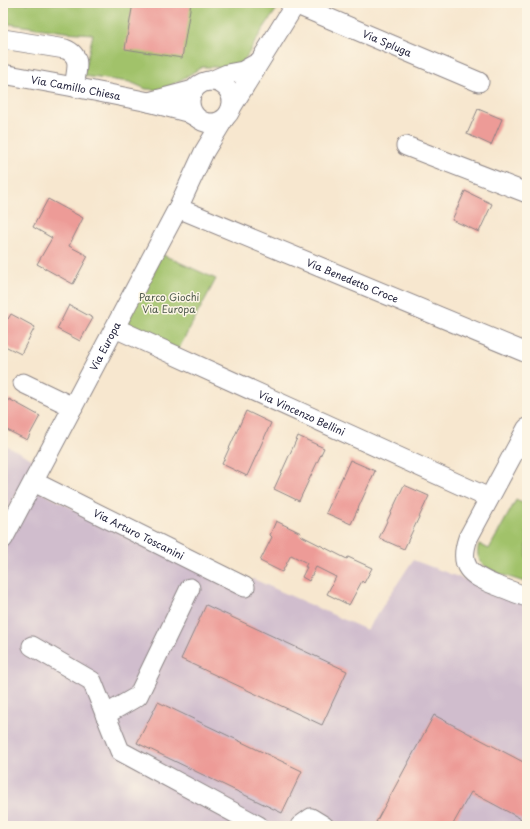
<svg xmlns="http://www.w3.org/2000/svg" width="530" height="829" font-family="'Playpen Sans',sans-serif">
<rect width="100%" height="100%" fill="#fcf5e5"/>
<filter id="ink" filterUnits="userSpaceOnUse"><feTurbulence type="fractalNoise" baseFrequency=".025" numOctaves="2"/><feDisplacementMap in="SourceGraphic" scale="8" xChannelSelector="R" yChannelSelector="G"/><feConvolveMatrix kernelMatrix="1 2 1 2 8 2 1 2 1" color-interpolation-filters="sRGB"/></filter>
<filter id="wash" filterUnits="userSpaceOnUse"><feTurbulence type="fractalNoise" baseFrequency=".012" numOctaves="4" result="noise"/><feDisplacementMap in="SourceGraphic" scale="16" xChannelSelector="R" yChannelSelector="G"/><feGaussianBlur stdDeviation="0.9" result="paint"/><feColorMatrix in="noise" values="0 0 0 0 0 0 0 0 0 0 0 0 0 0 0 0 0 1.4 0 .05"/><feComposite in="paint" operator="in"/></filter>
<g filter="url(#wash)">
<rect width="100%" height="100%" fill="#f7e7cf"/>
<!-- industrial -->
<path fill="#d0bdcd" d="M3,444L34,460L3,519Z
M34,489L246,595L253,579L367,630L413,560L527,603V826H3V547Z"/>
<!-- green -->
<path fill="#a1c26b" stroke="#627253" d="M3,3H281L261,32L241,66L229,69L216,67H202L164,90L146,89L130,82L83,76L93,34L65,32L3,23Z
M161,254L216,279L177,352L121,327Z
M516,500L527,505V574L524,582C506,575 470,570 479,544L489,549Z"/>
<g id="blocks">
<!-- building -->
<path fill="#ed9b97" d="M133,3H191L182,58L125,49Z
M478,109L502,119L491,145L467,134Z
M465,191L492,204L479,232L452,220Z
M48,199L83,218L69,246L88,256L73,284L37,264L52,238L33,227Z
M69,305L93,318L80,341L57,329Z
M11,314L35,327L21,354L3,345V316L8,319Z
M9,399L40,416L27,440L3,428V410Z
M246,411L271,423L247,476L222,464Z
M298,436L324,448L299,501L274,489Z
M350,460L375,471L351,524L326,513Z
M404,485L429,496L404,549L379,538Z
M276,521L301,533L300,535L347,559L348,557L372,568L364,583L362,581L349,605L327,594L336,577L316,567L309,581L302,577L307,567H305L307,563L291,555L282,572L260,561L272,537L270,535Z
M206,605L347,671L322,725L181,659Z
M158,702L302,771L282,813L137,743Z
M434,715L527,764V822L471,792L452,826H383L376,822Z"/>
</g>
</g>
<g filter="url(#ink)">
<use href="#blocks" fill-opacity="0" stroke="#8c8485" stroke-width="1"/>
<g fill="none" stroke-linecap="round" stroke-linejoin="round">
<defs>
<g id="minor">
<path id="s1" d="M295,4L479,82"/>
<path d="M3,39L65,49C83,56 76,71 74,87"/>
<path id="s2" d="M3,74L74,87L149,102"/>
<path d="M211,81L227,74L243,71L259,62"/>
<circle cx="211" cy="102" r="21"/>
<path d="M194,90L149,102L187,112L196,117"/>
<path d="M231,108L296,3"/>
<path d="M406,146L527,193"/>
<path id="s3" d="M178,208L527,353"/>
<path id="s4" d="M115,328L489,498"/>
<path d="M23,383L73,407"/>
<path d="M527,428L468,538C458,567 470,575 495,585C506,589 516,593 527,597"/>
<path id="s5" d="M34,482L245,587"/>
<path id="s6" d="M3,539L178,208L204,152L224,119"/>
<path d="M32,646L92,681L120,751L259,826"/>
<path d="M105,715L138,696L190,588"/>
<path d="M300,826L311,818L324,826"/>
</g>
</defs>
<!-- minor casing -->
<use href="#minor" stroke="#8c8485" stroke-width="21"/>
<!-- minor -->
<use href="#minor" stroke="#fff" stroke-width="19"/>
</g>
</g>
<g text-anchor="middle" stroke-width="3" stroke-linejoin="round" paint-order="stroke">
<!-- street labels -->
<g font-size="10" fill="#22223b" stroke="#fcf5e5">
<text dy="4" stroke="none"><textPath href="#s1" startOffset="100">Via Spluga</textPath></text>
<text dy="4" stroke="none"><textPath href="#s2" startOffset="74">Via Camillo Chiesa</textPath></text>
<text dy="4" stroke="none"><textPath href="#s3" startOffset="189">Via Benedetto Croce</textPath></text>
<text dy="4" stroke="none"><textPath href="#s6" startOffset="218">Via Europa</textPath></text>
<text dy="4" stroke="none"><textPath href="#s4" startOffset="205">Via Vincenzo Bellini</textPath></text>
<text dy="4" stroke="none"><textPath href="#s5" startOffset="117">Via Arturo Toscanini</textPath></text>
</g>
<!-- park labels -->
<g font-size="10" fill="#4e5a4c" stroke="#fcf5e5">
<text x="169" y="301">Parco Giochi<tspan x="169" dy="12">Via Europa</tspan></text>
</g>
</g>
<!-- margin -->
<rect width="530" height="829" fill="none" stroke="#fcf5e5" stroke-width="16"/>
</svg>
